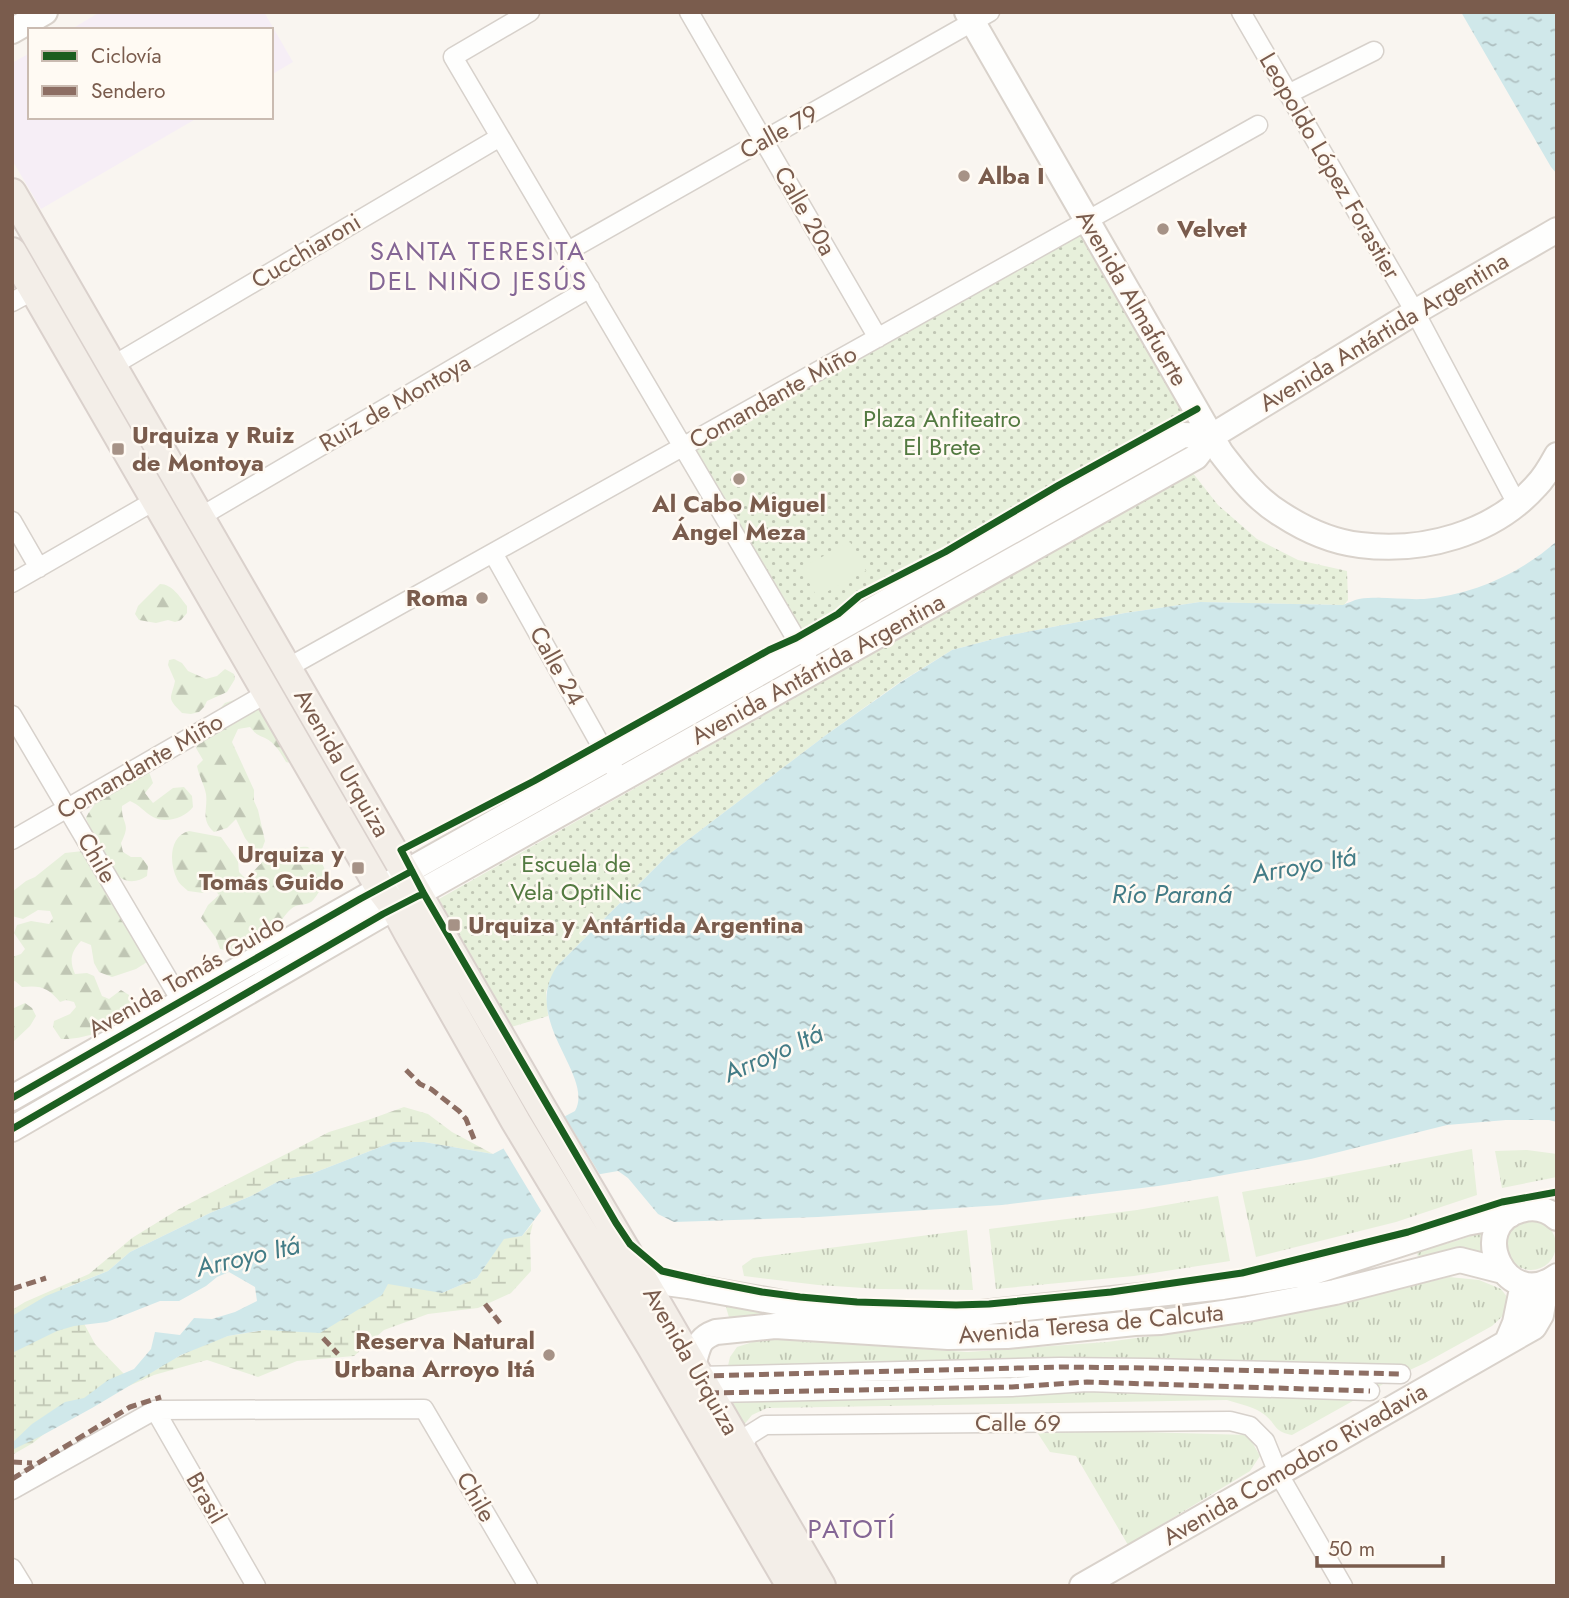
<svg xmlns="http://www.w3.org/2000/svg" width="1569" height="1598" font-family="Jost,sans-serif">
<defs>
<pattern id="grass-tufts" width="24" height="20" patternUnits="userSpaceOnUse" patternTransform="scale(1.75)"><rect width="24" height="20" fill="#e7f0db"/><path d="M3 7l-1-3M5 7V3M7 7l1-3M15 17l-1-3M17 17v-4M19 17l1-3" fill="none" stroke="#c0c6b4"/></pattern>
<pattern id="forest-firs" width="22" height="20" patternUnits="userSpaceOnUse" patternTransform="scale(1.75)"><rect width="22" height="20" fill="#e7f0db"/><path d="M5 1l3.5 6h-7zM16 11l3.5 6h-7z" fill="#c0c6b4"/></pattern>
<pattern id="wetland-marsh" width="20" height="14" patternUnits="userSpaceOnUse" patternTransform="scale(1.75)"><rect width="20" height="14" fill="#e7f0db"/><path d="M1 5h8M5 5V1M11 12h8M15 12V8" fill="none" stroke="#c0c6b4"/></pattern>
<pattern id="park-dots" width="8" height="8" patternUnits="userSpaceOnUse" patternTransform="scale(1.75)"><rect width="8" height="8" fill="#e7f0db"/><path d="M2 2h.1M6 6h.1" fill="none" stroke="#c0c6b4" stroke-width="1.8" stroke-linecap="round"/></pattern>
<pattern id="water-ripples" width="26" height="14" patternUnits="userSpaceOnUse" patternTransform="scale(1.75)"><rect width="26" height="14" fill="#d0e8ea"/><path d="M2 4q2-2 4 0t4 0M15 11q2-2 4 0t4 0" fill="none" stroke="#aebfc0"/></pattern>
</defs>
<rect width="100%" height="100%" fill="#f9f5f0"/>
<!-- education -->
<path fill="#f6eef6" d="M100,12H264L293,62L271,75V30H70Z
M30,53V117H199L41,209L12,160V63Z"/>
<!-- grass -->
<path fill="url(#grass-tufts)" d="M1472,1149L1477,1195L1396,1222L1256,1257L1242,1192L1318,1179Z
M1527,1150L1557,1154V1177L1502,1188L1495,1151Z
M1218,1196L1230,1261L1134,1276L996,1289L989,1229L1137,1210Z
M1506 1245a25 25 0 1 1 50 0a25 25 0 1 1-50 0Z
M967,1230L973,1290L879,1289L818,1285L744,1276L742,1266L753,1258Z
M1481,1232L1484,1233L1482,1243L1483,1253L1480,1255L1455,1251L1418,1258L1417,1252L1459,1240Z
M1449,1277L1479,1280L1501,1289L1508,1298L1506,1313L1492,1326L1425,1363L1401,1374L1292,1435C1274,1432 1277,1425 1265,1415C1255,1407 1240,1404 1227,1400L767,1408L752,1415L743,1426L728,1391L727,1370L730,1357L737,1347L756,1341L778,1338L844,1344L968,1352L1107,1342L1194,1330L1326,1307Z
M1236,1294L1238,1301L1016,1325L731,1324L725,1304L799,1312Z
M1035,1429L1248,1435L1260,1456L1250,1471L1128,1545L1076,1456L1050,1452Z"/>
<!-- forest -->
<path fill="url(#forest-firs)" d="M160,584C172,584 180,597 187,606V613L181,620L175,622L168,620L156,623L139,620L135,614L138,606Z
M174,659L182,663L188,671L206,679L217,676L225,669L234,674L235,679L227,692L207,701L204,707L199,712L191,714L182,713C166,697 171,700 175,681L168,665L169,660Z
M246,696L266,703L294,764L286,762C281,753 275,743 265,738C256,734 257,735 250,727L238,729L232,742L254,790V801L258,810L265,841L262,849L254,850L245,838L236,819L227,828L214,832C200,819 208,810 206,794C204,784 199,776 197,766L203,760L196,748L213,716L225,703Z
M127,765L148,769L153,783L145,793L153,803L173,788L184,787L192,796L193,807C185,818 165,824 153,817C144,812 140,805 130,801L122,806C121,825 132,821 121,843L123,852L131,857H141L148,866L147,876C141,880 133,883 125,880C110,875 91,833 86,818C89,811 94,806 99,798C110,779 101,774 127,765Z
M189,831L221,837L238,861L239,872L245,878L252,873L262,862C279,859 287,845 308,847C321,860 332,871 321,889C318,893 315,899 311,902C304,906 297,903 291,909C285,914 281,922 277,925C274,928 270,928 267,930C246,944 250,956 220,949L216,938L201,918L208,905L219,895L211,886L203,893L188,891C184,887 179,884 177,879C169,863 169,836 189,831Z
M83,851L149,929C157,939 163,946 158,959L147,962L136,969L112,977L99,972L94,963L91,945L81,941C71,952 69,960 75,974L87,973L94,976L102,996L109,999L121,990L129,995C137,1026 84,1040 61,1039L53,1027L54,1021L70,1014L76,1007L74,1002L66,1000L60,1002C48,988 42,985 22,987L15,981L12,982V957L21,954L25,949L14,933L17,925L31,921L49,924L53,918L50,911L38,910L23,919L12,916V892L26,881L35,877L65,853Z
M25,1003L32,1008L36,1016L30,1026L12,1043V1009Z"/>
<!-- wetland -->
<path fill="url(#wetland-marsh)" d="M404,1107L428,1114L452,1132L493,1154L424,1142H393L311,1174L279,1181L251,1196L210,1213L130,1252L108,1271L65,1288L95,1344L126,1376L165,1363L205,1344L228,1336L272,1329L388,1284L416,1282L442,1293L477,1278L504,1238L522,1236L533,1223L530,1235L531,1271L511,1293L478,1308L428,1314L384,1330L354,1356L297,1361L258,1377L207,1360L154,1375L73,1410L33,1443L12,1455V1310L25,1302L89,1274L132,1238L179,1209L329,1132L368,1120Z"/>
<!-- park -->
<path fill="url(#park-dots)" d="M1086,226L1193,415L798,639L691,450Z
M1192,472L1218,505L1257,539L1298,560L1347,571L1348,600L1344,605L1200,602L1125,613L1005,636L952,650L900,682L826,735L668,855L557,966L546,992L548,1016L508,1028L439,899L805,692L978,590Z"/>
<!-- pitch -->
<path fill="#e7f0db" d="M850,542L866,571L817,597L801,568Z"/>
<!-- water -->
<path fill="url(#water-ripples)" d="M1461,12H1557V174L1551,167Z
M1557,541V1122L1549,1120H1506L1447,1125L1311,1159L1213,1177L1158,1186L1002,1205L818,1217L674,1222L658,1214L628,1178L618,1171L595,1175L541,1211L522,1236L504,1239L477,1278L442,1293L388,1284L382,1295L320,1333L264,1330L228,1336L181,1355L92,1408L41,1436L12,1450V1443L32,1424L65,1402L84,1398L108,1380L134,1369L151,1349L155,1332L180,1335L194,1318L212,1319L235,1312L257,1301L255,1287L229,1272L217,1277L206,1286L179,1301H160L107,1322L74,1326L57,1331L12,1353V1316L46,1296L108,1271L130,1252L210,1213L251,1196L279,1181L311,1174L393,1142H424L493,1154L575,1111C595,1075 520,1021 557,966L668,855L826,735L901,682L952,650L1005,636L1125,613L1200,602L1343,605C1348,603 1354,600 1359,599C1380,596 1403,600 1424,599C1473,595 1521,573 1557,541Z"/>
<!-- pier -->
<path fill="#f9f5f0" d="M563,1114L602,1178L596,1179L543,1214L502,1146Z"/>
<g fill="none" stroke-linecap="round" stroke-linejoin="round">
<defs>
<path id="street" d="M530,12L453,57L808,659
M689,12L878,338
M1241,12L1415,312L1517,504
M1288,94L1374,51
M568,251L990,12
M12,302L34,290
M112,366L500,137
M200,517L590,288
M12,521L39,568
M493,553L613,767
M12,583L156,500
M287,668L1258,125
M12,715L181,1001
M12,840L267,693
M699,1376L1060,1367L1149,1368L1401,1374
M709,1393L1012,1387L1087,1382L1370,1391
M155,1410L256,1586
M741,1448L749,1435L765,1425L1230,1421L1250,1426L1265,1441L1278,1473L1343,1586
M12,1490L155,1410L424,1409L528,1586
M12,1568L23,1586"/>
<path id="secondary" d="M967,12L1221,453C1239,476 1256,499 1281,514C1304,529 1333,542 1360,545C1423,553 1493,534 1536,486C1545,477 1551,466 1557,455
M12,31L45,12
M12,1098L406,874L415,867L1183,435L1212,436
M12,1129L426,889L1196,457L1212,436L1415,312L1557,230
M1557,1218C1547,1209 1534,1206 1521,1210C1465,1225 1506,1314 1557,1276
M635,1266L666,1283L688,1286L799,1306L847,1312L953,1316L1223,1287L1310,1273L1466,1223L1510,1215
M1507,1342L1515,1323L1523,1284
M693,1365C699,1347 697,1339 716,1332L775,1326L948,1337L1007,1336L1135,1323L1161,1322L1248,1309L1335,1292L1460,1260L1503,1271
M1082,1586L1534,1327L1541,1315L1547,1282"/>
<path id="primary" d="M12,193L541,1107L635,1266L821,1586
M12,252L380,888L395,908L408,932L516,1122L651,1346L791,1586"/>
</defs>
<!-- street casing -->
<use href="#street" stroke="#d7d1cb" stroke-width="21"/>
<!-- secondary casing -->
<use href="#secondary" stroke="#d9d2cb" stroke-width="28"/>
<!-- primary casing -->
<use href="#primary" stroke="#dad1cc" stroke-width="32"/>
<!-- street -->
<use href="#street" stroke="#fefefd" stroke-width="18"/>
<!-- secondary -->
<use href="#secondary" stroke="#fefefd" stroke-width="24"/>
<!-- primary -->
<use href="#primary" stroke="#f3eee8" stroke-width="28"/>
<!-- quiet -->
<path stroke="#8d6e63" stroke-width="5" stroke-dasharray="10 5" stroke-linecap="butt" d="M406,1070L420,1084L431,1089L459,1111L466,1119L474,1139
M12,1289L46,1278
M485,1304L500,1323
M323,1338L338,1354
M699,1376L1060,1367L1149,1368L1401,1374
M709,1393L1012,1387L1087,1382L1370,1391
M12,1462L32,1463
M12,1479L130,1407L161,1397"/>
<defs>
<path id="cycleway" d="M1197,409L1059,485L945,552L859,596L838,614L796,638L769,650L534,781L401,850L424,894L616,1223L630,1244L662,1271L706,1281L762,1292L800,1297L857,1302L956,1305L989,1304L1111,1292L1242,1273L1408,1232L1502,1202L1557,1192
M12,1098L360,899L412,871
M12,1129L383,914L418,896L424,894"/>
</defs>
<!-- cycleway casing -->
<use href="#cycleway" stroke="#fffaf3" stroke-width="11"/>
<!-- cycleway -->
<use href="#cycleway" stroke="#1b5e20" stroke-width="7"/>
</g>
<!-- markers -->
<g fill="#a69286" stroke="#fffaf3" stroke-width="2.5">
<circle cx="964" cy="176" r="7"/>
<circle cx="1163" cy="229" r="7"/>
<rect x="111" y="442" width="14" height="14" rx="3.5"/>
<circle cx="739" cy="479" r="7"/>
<circle cx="482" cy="598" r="7"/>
<rect x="351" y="861" width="14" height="14" rx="3.5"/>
<rect x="447" y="918" width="14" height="14" rx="3.5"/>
<circle cx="549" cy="1355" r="7"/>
</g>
<g text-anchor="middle" stroke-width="5" stroke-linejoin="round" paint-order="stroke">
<!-- street labels -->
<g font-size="24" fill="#7a5c4d" stroke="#fffaf3">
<text transform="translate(779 132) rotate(-29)" y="8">Calle 79</text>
<text transform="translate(1330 166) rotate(60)" y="8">Leopoldo López Forastier</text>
<text transform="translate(805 211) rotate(60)" y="8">Calle 20a</text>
<text transform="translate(306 251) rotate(-31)" y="8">Cucchiaroni</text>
<text transform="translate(1132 298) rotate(60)" y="8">Avenida Almafuerte</text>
<text transform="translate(1384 332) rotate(-31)" y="8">Avenida Antártida Argentina</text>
<text transform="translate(773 397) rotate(-29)" y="8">Comandante Miño</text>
<text transform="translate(395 403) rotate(-30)" y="8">Ruiz de Montoya</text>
<text transform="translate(557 666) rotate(61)" y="8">Calle 24</text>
<text transform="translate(818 669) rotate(-29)" y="8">Avenida Antártida Argentina</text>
<text transform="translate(342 763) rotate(60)" y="8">Avenida Urquiza</text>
<text transform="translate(140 766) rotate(-30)" y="8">Comandante Miño</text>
<text transform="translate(97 858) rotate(60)" y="8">Chile</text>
<text transform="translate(186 976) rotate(-30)" y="8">Avenida Tomás Guido</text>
<text transform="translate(1091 1324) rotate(-5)" y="8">Avenida Teresa de Calcuta</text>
<text transform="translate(691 1361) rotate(60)" y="8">Avenida Urquiza</text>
<text x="1018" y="1431">Calle 69</text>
<text transform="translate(1295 1464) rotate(-30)" y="8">Avenida Comodoro Rivadavia</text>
<text transform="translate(476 1497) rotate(60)" y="8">Chile</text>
<text transform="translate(206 1498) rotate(60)" y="8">Brasil</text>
</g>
<!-- poi labels -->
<g font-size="24" font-weight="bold" fill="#7a5c4d" stroke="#fffaf3" text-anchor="start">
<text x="978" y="184">Alba I</text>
<text x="1177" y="237">Velvet</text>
<text x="132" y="443">Urquiza y Ruiz<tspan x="132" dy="28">de Montoya</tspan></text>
<text x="739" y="512" text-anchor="middle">Al Cabo Miguel<tspan x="739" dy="28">Ángel Meza</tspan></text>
<text x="468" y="606" text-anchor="end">Roma</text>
<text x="344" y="862" text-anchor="end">Urquiza y<tspan x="344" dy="28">Tomás Guido</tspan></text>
<text x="468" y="933">Urquiza y Antártida Argentina</text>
<text x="535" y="1349" text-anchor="end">Reserva Natural<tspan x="535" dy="28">Urbana Arroyo Itá</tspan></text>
</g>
<!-- park labels -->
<g font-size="24" fill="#537a41" stroke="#fffaf3">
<text x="942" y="427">Plaza Anfiteatro<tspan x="942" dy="28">El Brete</tspan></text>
<text x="576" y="872">Escuela de<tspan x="576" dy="28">Vela OptiNic</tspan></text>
</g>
<!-- neighbourhood labels -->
<g font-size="26" letter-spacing="2" fill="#846695" stroke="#fffaf3">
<text x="478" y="260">SANTA TERESITA<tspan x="478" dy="30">DEL NIÑO JESÚS</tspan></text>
<text x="852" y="1538">PATOTÍ</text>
</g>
<!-- water labels -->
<g font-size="26" font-style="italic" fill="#437c86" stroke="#fffaf3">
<text transform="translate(1304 865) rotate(-10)" y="9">Arroyo Itá</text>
<text x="1172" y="903">Río Paraná</text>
<text transform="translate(773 1053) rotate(-24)" y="9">Arroyo Itá</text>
<text transform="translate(248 1256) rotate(-13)" y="9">Arroyo Itá</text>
</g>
</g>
<!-- border -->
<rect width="1569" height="1598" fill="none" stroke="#7a5c4d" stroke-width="28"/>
<!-- legend -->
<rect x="28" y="28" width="245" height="91" fill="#fffaf3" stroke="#cabbb1" stroke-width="2"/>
<rect x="42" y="51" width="35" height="10" fill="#1b5e20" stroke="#cabbb1" stroke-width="2"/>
<text x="91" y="63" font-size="21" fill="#7a5c4d">Ciclovía</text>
<rect x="42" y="86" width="35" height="10" fill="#8d6e63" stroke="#cabbb1" stroke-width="2"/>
<text x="91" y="98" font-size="21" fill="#7a5c4d">Sendero</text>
<!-- scale -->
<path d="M1317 1556v10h126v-10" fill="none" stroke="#7a5c4d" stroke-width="3.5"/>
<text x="1328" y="1556" font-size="21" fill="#7a5c4d" stroke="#fffaf3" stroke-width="5" paint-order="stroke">50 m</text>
</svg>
